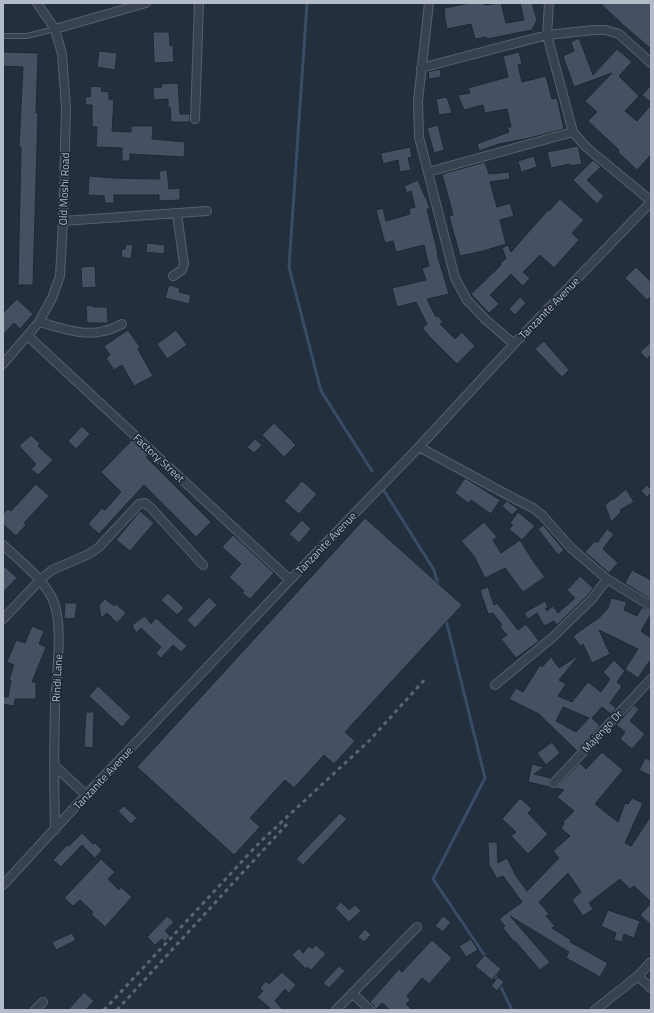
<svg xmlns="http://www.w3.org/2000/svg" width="654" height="1013" font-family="'Titillium Web',sans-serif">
<rect width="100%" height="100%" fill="#242f3e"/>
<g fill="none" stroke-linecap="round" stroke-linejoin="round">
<!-- stream -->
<path stroke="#394c67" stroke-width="3" d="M307,3L289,267L321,391L372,471
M381,486L434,570L438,585
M446,620L485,778L433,879L487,959
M494,973L512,1010"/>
</g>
<!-- building -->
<path fill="#455162" stroke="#1f2835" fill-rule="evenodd" d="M470,3H484L485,5L501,3L506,23L524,20L520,3H532L537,20L532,30L487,39L486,37L475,39L471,24L447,29L444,13H445L444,8Z
M600,3H651V49L622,24Z
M153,32H169L170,46L173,45L174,62L154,63Z
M579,38L593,75L617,49L632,62L619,76L639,96L625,111L637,121L651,105V155L637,170L618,152L619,150L588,121L597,112L585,101L612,73L574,87L563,56L574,51L571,42Z
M99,51L117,53L115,70L97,67Z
M3,52L38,53L36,113H38L33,285H18L21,147H19L23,67L3,66Z
M519,52L522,64L518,65L522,82L546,76L552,99L557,98L564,129L530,138L499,144L479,151L477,144L509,132L507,127H511L507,109L485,113L483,105L464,110L458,95L470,93L468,88L508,77L503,56Z
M440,69L441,77L429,79L428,72Z
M178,83L180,114H190V122H171L170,107H168V99L154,100L153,88L162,87L161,84Z
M651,85V103L642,95Z
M91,86L102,87L101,91L109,92V99L114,100L112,131L131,132V126H153L152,139L185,142L184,157L130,154V161H122V148L96,147L97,127H92V105H85L86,96L90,97Z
M447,97L452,113L439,115L436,99Z
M438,125L444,150L434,153L427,128Z
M578,146L582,164L570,166V164L551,168L547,152Z
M410,147L412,157L408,158L411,170L400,172L398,160L383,164L381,153Z
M534,156L537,167L521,172L518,161Z
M593,160L601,167L587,180L604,196L597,204L573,180Z
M485,162L489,174L509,172L510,179L490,182L497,207L510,203L514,216L500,220L506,244L483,251L460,256L449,216L453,215L442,174Z
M167,170L169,189L180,188V200L159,201V195H114V203H105L104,196L88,195L89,176L113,178L160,179L159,171Z
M418,180L425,197H426L430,209H427L438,254H437L449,294L427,299L436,317L438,316L443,322L440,324L455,339L462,332L475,346L457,364L430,337L422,328L427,324L416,302L397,307L392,288L426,280L422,268L429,266L424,245L396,252L393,241L385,243L376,210L383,208L386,221L410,214L409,209L415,207L411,191L407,193L404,186Z
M560,199L584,220L572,233L579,240L554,268L540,255L523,272L530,278L523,286L511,274L490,295L499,304L489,313L471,294L501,265L500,264L506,258L502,248L508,245L511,252L548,210L549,211Z
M147,243L165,245L164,254L146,252Z
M126,244L133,245L131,259L121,257L122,249H125Z
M95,266L96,287L82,288L81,267Z
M636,267L651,282V296L647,300L625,278Z
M169,285L180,288L179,292L191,295L189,304L165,298Z
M520,297L526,303L515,315L509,309Z
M17,299L33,314L20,329L14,323L3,335V313Z
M93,305V307H107L108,323H87L86,306Z
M128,330L140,347L138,349L153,376L134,386L122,365L114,370L106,358L110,355L104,346Z
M176,330L187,345L167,359L157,344Z
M544,341L569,370L562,377L535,349Z
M651,342V355L647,359L640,352Z
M274,423L296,445L284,457L262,435Z
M82,426L90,434L76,449L68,441Z
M31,435L40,444L38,446L53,460L38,475L31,469L36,464L19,446Z
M255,439L262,445L254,453L247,447Z
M132,440L148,455L146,457L211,522L196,537L144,485L99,534L88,524L102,508L105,510L121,492L101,472Z
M465,478L500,500L491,514L471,500L468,503L455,493Z
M302,481L317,494L299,514L284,501Z
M36,484L49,496L24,523L26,525L16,536L3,524V514L8,509L11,511Z
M647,485L651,489V493L647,497L641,491Z
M626,489L634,502L620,510L621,512L611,522L605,505L612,499L613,500Z
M507,501L518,509L512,515L502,506Z
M140,511L154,523L130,551L116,540Z
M518,512L535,526L522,540L509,529L513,525L510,523Z
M365,518L462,605L345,732L355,741L334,764L324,755L294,788L285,780L250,818L260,827L234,855L137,767Z
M302,520L311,529L299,543L289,534Z
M484,522L497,537L493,540L501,553L520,540L533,561L545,577L523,592L505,568L485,578L474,556L461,541Z
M543,525L564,550L558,555L538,529Z
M607,529L614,534L603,549L618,563L609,573L585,552L595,541L597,543Z
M233,535L274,573L250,599L242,593L244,591L229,577L241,564L222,547Z
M3,565L17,578L3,592Z
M632,570L651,580V600L625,583Z
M580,576L593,588L588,595L557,625L554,621L544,626L537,613L528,619L524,613L545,601L548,607L545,609L547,611L553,606L558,613L575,598L567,590Z
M488,587L494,605L497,603L518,630L526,624L539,641L516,658L501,639L507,635L500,627L502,625L493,613L488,614L480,590Z
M168,593L184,608L177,615L161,600Z
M209,597L217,605L195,628L187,620Z
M611,598L627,602L624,610L637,616L642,607L651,611V614L641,631L651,638V659L638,678L625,669L638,649L599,630L610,654L592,663L583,644L580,646L573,636L600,617L608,608Z
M105,599L114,606L116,604L126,613L117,623L107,613L101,618L99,605Z
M65,603H77L75,619L64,618Z
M145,616L151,624L156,618L187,646L181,652L173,645L161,658L156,653L161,647L141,628L136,633L132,625Z
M32,626L44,631L39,644L46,647L32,682H36V699H15L14,706L3,704V697H8L11,681L9,680L14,665L7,662L16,640L25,643Z
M551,657L559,668L576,657L577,658L559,680L566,684L558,696L572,702L588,682L601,692L610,679L603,672L614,660L625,671L617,682L622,686L610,703L616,708L611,714L602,707L592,718L600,726L577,751L539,714L509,699L516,688L523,692L540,665L542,667ZM563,707L589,718L576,732L556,721Z
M98,686L131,717L122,727L89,696Z
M634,705L639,709L630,721L645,734L632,749L620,739L625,732L616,725Z
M86,712H94L93,748L84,747Z
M552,742L560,753L546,765L537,753Z
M602,752L623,770L595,804L618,822L625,803L628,804L632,798L643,803L625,843L631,846L651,816V902L634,886L630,889L620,879L589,903L593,909L583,916L572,900L581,892L568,873L539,902L549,914L546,916L555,926L552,928L571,940L570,942L608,963L600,977L566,958L569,952L510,916L550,962L540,970L515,941L514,942L503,928L505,926L499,919L522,902L503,876L498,878L499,882L489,865L488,842H497L498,863L507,858L516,876L527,891L559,858L553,851L570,836L561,828L564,824L563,822L574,811L557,797L564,790L556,788L580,763L586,769Z
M645,758L651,761V776L639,770Z
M532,764L544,767L534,774L551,778L549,782L550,787L528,782Z
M520,798L532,809L528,813L548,834L528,854L511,836L516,832L502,819Z
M124,806L137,818L131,824L118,811Z
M340,813L347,819L303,865L296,859Z
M82,833L93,844L95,843L102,850L95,858L82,845L61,867L53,860L67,845L69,846Z
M101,859L115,872L108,879L119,890L121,887L132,897L105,927L91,914L93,912L80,900L73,906L64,898Z
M341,902L349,910L355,905L361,911L349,922L335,908Z
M651,903V925L640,915Z
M608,910L640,921L634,938L624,934L622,942L614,940L616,933L601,926Z
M167,916L174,922L165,931L170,936L165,942L162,939L155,945L147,937Z
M443,916L451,922L443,932L435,926Z
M365,929L371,935L364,942L358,937Z
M72,933L76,940L56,950L52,942Z
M471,939L478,950L466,957L459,946Z
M432,940L452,958L429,984L422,978L407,996L410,1000L406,1004L412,1010H390L382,1003L375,1010L374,1006L370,1002L399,969L402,972Z
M316,945L326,954L311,970L307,967L306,969L292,955L299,948L303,953L309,946L312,949Z
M485,955L501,969L492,980L475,966Z
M339,966L345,971L329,988L323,983Z
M282,972L296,985L289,993L285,989L275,1001L283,1010H272L257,997L263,991L260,988L266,981L269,984Z
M498,977L504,982L497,991L491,986Z
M84,992L94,1001L86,1010H68Z"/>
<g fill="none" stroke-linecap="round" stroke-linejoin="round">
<defs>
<path id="lane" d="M3,36H27L55,29"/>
<path id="street" d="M429,3L418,101L419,137L455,278L467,300L486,320L514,344
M549,3L547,35L573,132L586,147L651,201
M55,29L146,3
M421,68L547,35L594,30H606L619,34L651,63
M195,119L199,3
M428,172L573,132
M63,221L207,211
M173,276L182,270L184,264L177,214
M39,322C59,327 83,337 104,331C110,330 116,327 122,324
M28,336L290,580
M3,364L39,322L52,298L60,276L63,221L66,108L62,54L55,29L37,3
M419,447L517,500L533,508L542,515L571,548L607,579L651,606
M3,545C20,561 40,576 51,596C65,621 56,676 55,705C54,747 54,789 55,830
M3,619L40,580L52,570L89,554L99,547L139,504L145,503L151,508L203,565
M495,685L553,637L592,599L607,579
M54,765L86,795
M554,783L651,679
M3,885L86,795L290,580L419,447L514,344L651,202
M638,976L651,988
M352,993L370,1010
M35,1010L43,1002
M336,1010L417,927
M595,1010L638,976L651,962"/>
</defs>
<!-- lane casing -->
<use href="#lane" stroke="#565f6c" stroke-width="6"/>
<!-- street casing -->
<use href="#street" stroke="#565f6c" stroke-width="10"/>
<!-- lane -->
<use href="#lane" stroke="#38414e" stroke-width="4"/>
<!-- street -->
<use href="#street" stroke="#38414e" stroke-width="8"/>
<!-- rail -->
<path stroke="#5a6575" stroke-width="3" stroke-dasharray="4 4" stroke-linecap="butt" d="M104,1010L260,842L369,741L427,677
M117,1010L288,823"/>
</g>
<g text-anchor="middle" stroke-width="3" stroke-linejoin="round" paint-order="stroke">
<!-- street labels -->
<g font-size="11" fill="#b4bcc9" stroke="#1d2633">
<text transform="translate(64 189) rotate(-88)" y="4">Old Moshi Road</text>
<text transform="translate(549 308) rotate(-46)" y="4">Tanzanite Avenue</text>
<text transform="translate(159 458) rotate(43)" y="4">Factory Street</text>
<text transform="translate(326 543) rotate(-46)" y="4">Tanzanite Avenue</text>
<text transform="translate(57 678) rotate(-87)" y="4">Rindi Lane</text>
<text transform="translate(602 731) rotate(-47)" y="4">Majengo Dr</text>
<text transform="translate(103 778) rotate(-47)" y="4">Tanzanite Avenue</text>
</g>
</g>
<!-- border -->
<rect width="654" height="1013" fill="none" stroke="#b4bcc9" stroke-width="8"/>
</svg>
